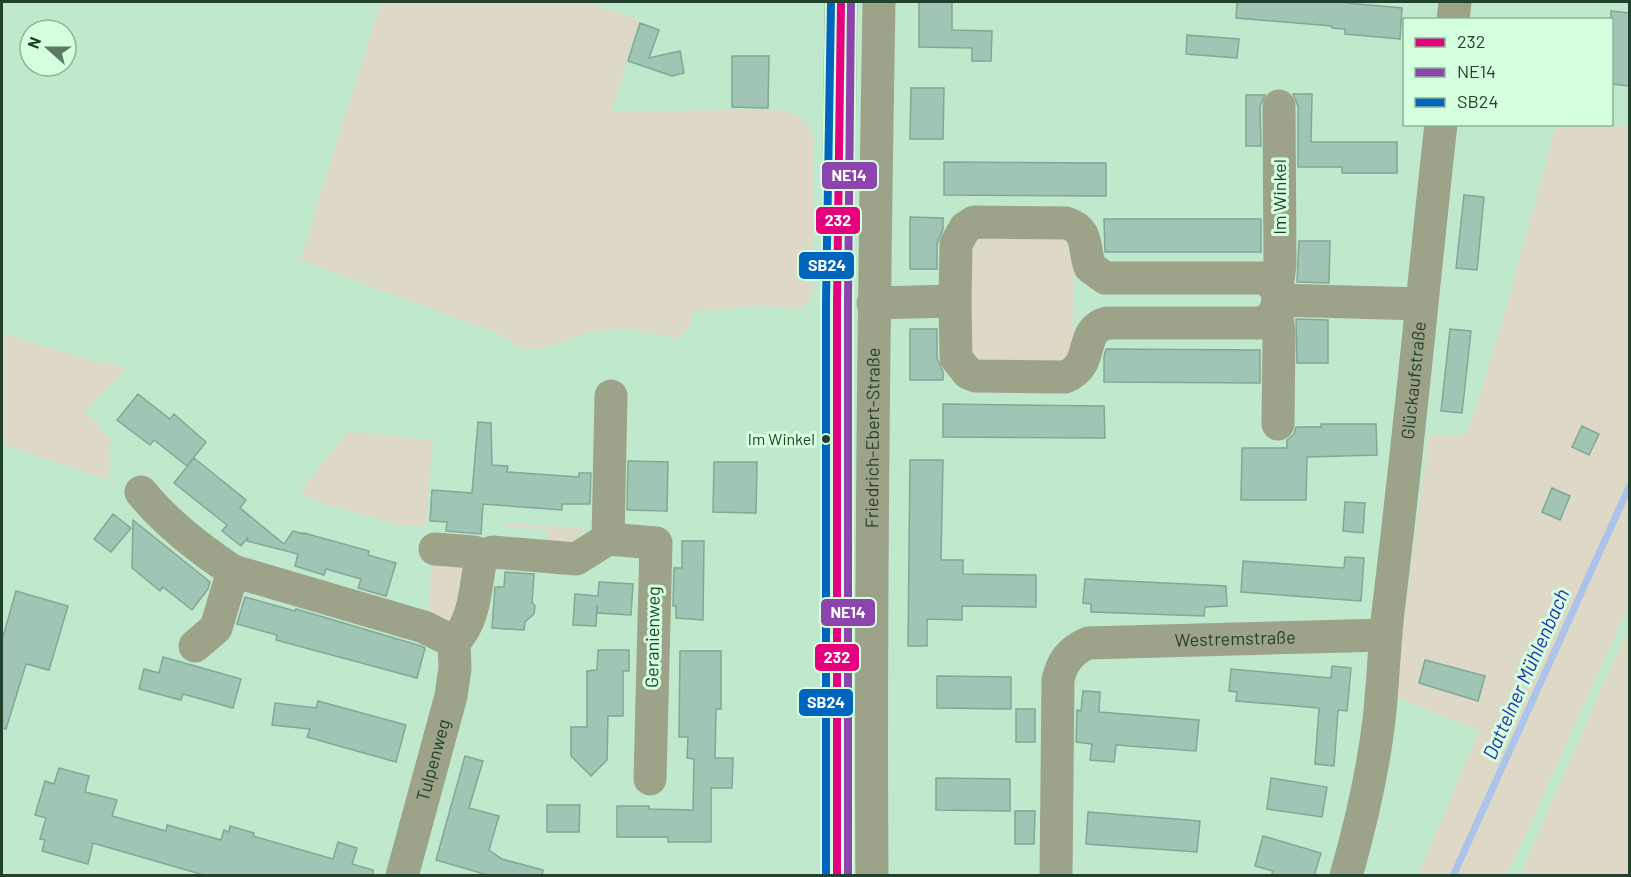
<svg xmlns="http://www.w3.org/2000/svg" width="1631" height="877" font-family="Barlow,sans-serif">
<rect width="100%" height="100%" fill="#c0e8cc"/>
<!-- green -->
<path fill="#ddd9c6" d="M381,2H587L640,20L611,112L776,109C794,113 804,116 813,133L814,294L801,309L759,306L691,312C692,326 688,330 677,338C649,332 623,326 595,331C575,335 548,352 528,349C518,348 508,340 499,334L300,260Z
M1556,125H1629V605L1507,875H1418L1479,731L1394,696L1429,436L1467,434L1501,327Z
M984,234L1061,236L1074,251L1073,350L1057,363H985L969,348L971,250Z
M2,333L90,360L127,367L85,412L111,439L108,480L2,444Z
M347,432L433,440L426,526H403L322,503L300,493Z
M508,523L587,529L562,550L547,549V530L504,527Z
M432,562L464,565L454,623L428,613Z
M1629,629V875H1520L1603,684Z"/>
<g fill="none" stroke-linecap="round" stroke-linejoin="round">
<!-- stream -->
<path stroke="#acc4ea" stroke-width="7" d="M1453,876L1630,485"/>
</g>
<!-- building -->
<path fill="#a0c5b4" stroke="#81a796" stroke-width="1.5" d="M919,2H952V30L992,31L991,61H972V48L919,47Z
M1237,2H1347V3L1402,8L1400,39L1345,34V29L1332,28V26L1236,18Z
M1611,11L1629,13V86L1611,84Z
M640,23L659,30L649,58L680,51L684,73L672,76L628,61Z
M1187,35L1239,39L1237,58L1186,54Z
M732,56H769L768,108L732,107Z
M911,88H944L943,139H910Z
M1293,94H1312L1311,142H1397V173H1342V167H1298V106Z
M1246,95H1265L1260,106L1261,146H1246Z
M944,162L1106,163V196L944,195Z
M1464,195L1484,197L1477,270L1456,268Z
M910,217L943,218V229L937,244V269H910Z
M1104,219H1261V252H1105Z
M1299,241H1330L1329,283L1297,282Z
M1296,319L1328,320V363H1297Z
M910,329H937V358L943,372V380H910Z
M1450,329L1471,331L1462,413L1441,411Z
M1106,349L1260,350V383L1104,382V357Z
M138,394L170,419L174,414L206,442L187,466L154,440L150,445L117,420Z
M943,404L1104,406L1105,438L943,437Z
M478,422L491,423L492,465L508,466L507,472L579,477V473H591L590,504H562V510L483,504L481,534L446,531L447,522L430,521L432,490L472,493Z
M1321,424H1376L1377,455L1307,457L1306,500H1241L1242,448H1287V440L1294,434L1296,427H1321Z
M1582,426L1599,434L1589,455L1572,447Z
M194,458L246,500L240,508L284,544L293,531L304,534V533L369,551L368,555L396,563L386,596L358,588L361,579L326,569L324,575L295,566L298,554L247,541L248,537L241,546L222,531L227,525L174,483Z
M910,460H943L941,560H963V574L1036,575V607L962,606V620L927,619V646H908Z
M628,461L668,462L667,511L627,510Z
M714,462H757L756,513L713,512Z
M1552,488L1570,496L1560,520L1542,512Z
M1345,502L1365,503L1363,533L1343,531Z
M113,514L131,528L111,552L94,539Z
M133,520L210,582L208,589L192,610L163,587L160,591L132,568Z
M682,541H704L703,620L676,618V606H673L674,568H682Z
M1345,557L1364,558L1361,601L1241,592L1243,561L1344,568Z
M505,572L534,574L532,602L535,606L534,614L525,622L524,630L492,628L495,587H504Z
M1085,579L1226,586L1227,606L1205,607L1204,616L1091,612V604L1083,603Z
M599,582L633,584L631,615L597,613V605L596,626L573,625L575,594L598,596Z
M16,591L68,606L49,670L26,664L6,729L2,728V640Z
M245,597L295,611L296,609L421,646L425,648L417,678L276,640L277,635L237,624Z
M598,650H629V671H623V716H608L607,760L591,776L571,756V727H587V671L597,670Z
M680,651H721V709H716L715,758H733L732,788H711V842H668V837H617V806H649V809L693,810L694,759L687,758L688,737H679Z
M163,657L241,679L233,708L183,694L181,700L139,689L144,669L159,673Z
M1425,660L1485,676L1478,701L1419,683Z
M1332,666L1351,668L1347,711L1338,710L1334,766L1315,764L1319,708L1236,701L1237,692L1229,691L1231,669L1331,678Z
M937,676L1011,677V709L937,708Z
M1083,691L1100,692L1099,712L1199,720L1196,751L1116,745L1114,762L1090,760L1092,744L1076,742L1077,710L1081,711Z
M318,701L406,725L396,762L307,737L310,729L272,725L275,703L316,708Z
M1016,709H1035V742H1016Z
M465,756L483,761L469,808L499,816L489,850L502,859L543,870L542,876H491L436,860Z
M59,768L89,776L85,792L117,800L112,816L166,831L167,825L221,840L224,830L229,832L230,826L254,833L253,836L333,859L338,842L357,848L352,864L373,870V876H207L93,843L88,864L42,851L45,840L40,839L46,818L35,815L45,781L54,784Z
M936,778L1010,779V811L936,810Z
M1271,778L1327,787L1322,817L1267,809Z
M547,805H580L579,832H547Z
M1015,811H1035L1034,844H1015Z
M1088,812L1200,821L1197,852L1086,844Z
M1263,836L1321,853L1314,876H1271L1273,871L1255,866Z"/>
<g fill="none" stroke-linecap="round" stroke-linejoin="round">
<!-- minor -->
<g stroke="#9da388" stroke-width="33">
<path d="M1453,20L1455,2"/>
<path d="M1278,300L1421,304"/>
<path d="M873,303L955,301"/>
<path d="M1276,311L1266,322L1259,323H1107C1077,331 1097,364 1065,377L976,376L968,373L956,358L955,301L956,244L965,228L974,222L1066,223C1090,230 1083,249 1090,267L1105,278H1264L1277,288"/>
<path d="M1278,424L1279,332L1276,311L1278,300L1277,288L1280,264L1279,106"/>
<path d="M141,492C167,524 198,548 233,571L424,627L454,642"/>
<path d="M608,539L611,396"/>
<path d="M435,549L474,552L484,555"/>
<path d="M195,646L216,628L233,571"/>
<path id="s1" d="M402,876L451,696L455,668L454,642C475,620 475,591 480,563L484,555L493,552L576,559L608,539L656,543L650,779"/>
<path id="s2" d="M872,876C870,584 874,293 879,2"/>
<path id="s3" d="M1056,876L1058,680C1062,662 1070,651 1088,643L1386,635"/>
<path id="s4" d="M1346,876C1360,827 1373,771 1379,720C1383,684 1384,648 1388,612C1408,450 1423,287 1441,124"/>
</g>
<!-- major -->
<path stroke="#9bac90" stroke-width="33" d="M837,876V303L841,2"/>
<defs>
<path id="bus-1" d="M837,876V303L841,2"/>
<path id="bus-2" d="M848,876V303L851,2"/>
<path id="bus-3" d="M826,876V303L831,2"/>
</defs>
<!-- bus-1 casing -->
<use href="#bus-1" stroke="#d3ffdf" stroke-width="12"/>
<!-- bus-2 casing -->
<use href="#bus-2" stroke="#d3ffdf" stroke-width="12"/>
<!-- bus-3 casing -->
<use href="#bus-3" stroke="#d3ffdf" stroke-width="12"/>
<!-- bus-1 -->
<use href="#bus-1" stroke="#e5007d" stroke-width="8"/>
<!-- bus-2 -->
<use href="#bus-2" stroke="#8e44ad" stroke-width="8"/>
<!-- bus-3 -->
<use href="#bus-3" stroke="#0065bd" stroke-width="8"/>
</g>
<!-- markers -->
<circle fill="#22412c" stroke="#d3ffdf" stroke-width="2" cx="826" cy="439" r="5"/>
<g text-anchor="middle" stroke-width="6" stroke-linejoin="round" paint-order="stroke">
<!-- bus labels -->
<g font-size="16" fill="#22412c" stroke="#d3ffdf" text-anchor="end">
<text x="815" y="445">Im Winkel</text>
</g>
<!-- street labels -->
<g font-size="18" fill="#22412c" stroke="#d3ffdf">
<text transform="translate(1280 197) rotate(-90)" y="6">Im Winkel</text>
<text dy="6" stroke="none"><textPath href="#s4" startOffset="501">Glückaufstraße</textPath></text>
<text dy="6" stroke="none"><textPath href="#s2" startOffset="438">Friedrich-Ebert-Straße</textPath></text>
<text transform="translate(653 637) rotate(-89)" y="6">Geranienweg</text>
<text dy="6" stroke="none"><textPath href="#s3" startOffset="393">Westremstraße</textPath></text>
<text dy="6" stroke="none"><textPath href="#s1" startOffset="120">Tulpenweg</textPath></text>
</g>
<!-- water labels -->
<g font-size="20" font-style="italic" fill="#2f2eac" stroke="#d3ffdf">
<text transform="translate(1526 674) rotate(-66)" y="7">Dattelner Mühlenbach</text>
</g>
</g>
<g stroke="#d3ffdf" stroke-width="2">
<rect x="821" y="161" width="57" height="29" rx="6" fill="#8e44ad"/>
<rect x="815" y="206" width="46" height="29" rx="6" fill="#e5007d"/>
<rect x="798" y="251" width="57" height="29" rx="6" fill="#0065bd"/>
<rect x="820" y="598" width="56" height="29" rx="6" fill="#8e44ad"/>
<rect x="814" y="643" width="46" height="29" rx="6" fill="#e5007d"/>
<rect x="798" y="688" width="56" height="29" rx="6" fill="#0065bd"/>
</g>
<g font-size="16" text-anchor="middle" font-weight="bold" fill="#fff">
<text x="849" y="181">NE14</text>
<text x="838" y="226">232</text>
<text x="827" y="271">SB24</text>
<text x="848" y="618">NE14</text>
<text x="837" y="663">232</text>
<text x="826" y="708">SB24</text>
</g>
<!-- border -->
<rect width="1631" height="877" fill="none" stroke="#22412c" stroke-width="6"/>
<!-- legend -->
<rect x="1403" y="18" width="210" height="108" fill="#d3ffdf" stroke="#8cb397" stroke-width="1.5"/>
<rect x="1415" y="38" width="30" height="9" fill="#e5007d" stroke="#8cb397" stroke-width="1.5"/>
<text x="1457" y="48" font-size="18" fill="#22412c">232</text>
<rect x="1415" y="68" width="30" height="9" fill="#8e44ad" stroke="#8cb397" stroke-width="1.5"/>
<text x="1457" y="78" font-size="18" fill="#22412c">NE14</text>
<rect x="1415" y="98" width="30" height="9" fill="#0065bd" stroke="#8cb397" stroke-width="1.5"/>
<text x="1457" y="108" font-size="18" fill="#22412c">SB24</text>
<!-- north arrow -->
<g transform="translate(48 48) rotate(291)"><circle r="28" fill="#d3ffdf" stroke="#8cb397" stroke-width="1.5"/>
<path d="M0-4.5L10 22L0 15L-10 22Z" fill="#597b64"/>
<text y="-9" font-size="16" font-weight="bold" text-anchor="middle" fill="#22412c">N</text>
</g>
</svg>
